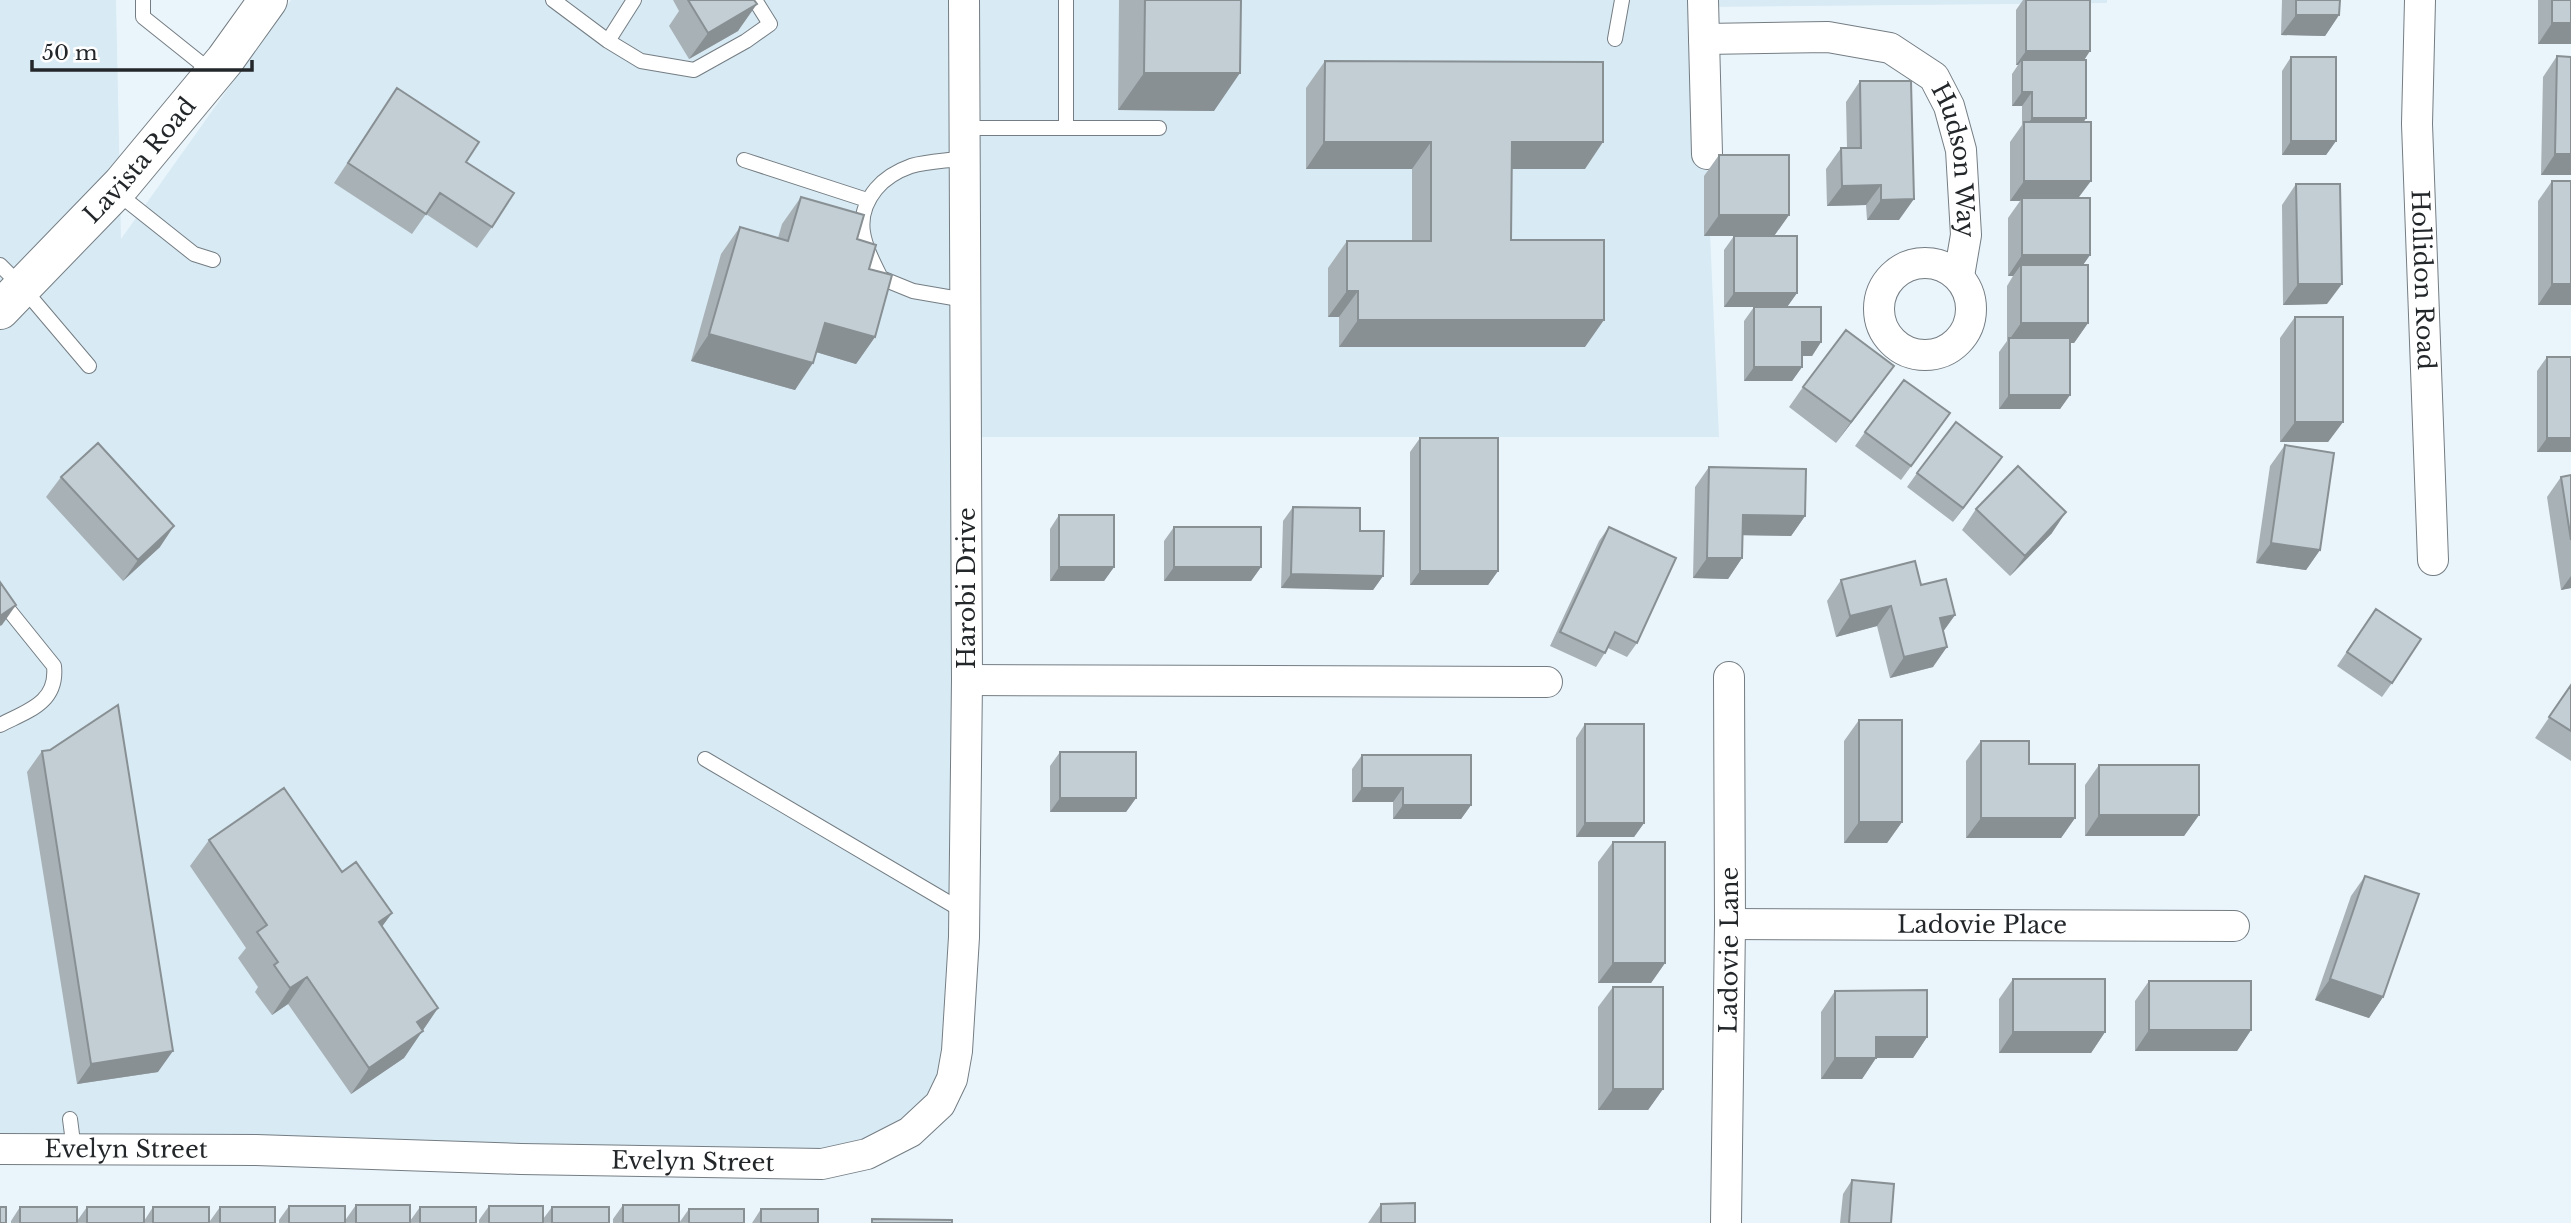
<svg xmlns="http://www.w3.org/2000/svg" width="2571" height="1223" font-family="'Libre Baskerville',serif">
<rect width="100%" height="100%" fill="#eaf5fb"/>
<!-- built -->
<path fill="#d8eaf4" d="M0,0H116L121,239L291,0H2107V3L1700,7L1719,437H977L943,1080L862,1162L0,1150Z"/>
<g fill="none" stroke-linecap="round" stroke-linejoin="round">
<defs>
<path id="service" d="M143,0V17L213,73
M553,0L608,41L641,61L694,70L746,41L770,24L755,0
M1066,0V128
M1615,39L1622,0
M608,41L634,0
M965,128H1159
M965,158C947,161 928,161 911,166C897,171 885,178 876,189C851,220 865,246 881,278L913,291L965,300
M744,160L867,200
M116,192L194,254L213,260
M0,265L22,287L89,366
M0,599L54,666C58,703 27,711 0,725
M705,759L963,911
M70,1119L74,1150"/>
<g id="minor">
<path d="M1703,0L1707,154"/>
<path id="s1" d="M2420,0L2417,124L2433,560"/>
<path id="s2" d="M1704,39L1828,37L1890,48L1934,77L1949,106L1961,150L1966,235L1959,276"/>
<circle cx="1925" cy="309" r="46"/>
<path d="M967,680L1547,682"/>
<path id="s3" d="M1730,924L2234,926"/>
<path id="s4" d="M0,1149L256,1150L521,1159L822,1164L867,1154L910,1132L940,1104L952,1079L957,1051L964,937L967,680L964,0"/>
<path id="s5" d="M1726,1223L1730,924L1729,677"/>
</g>
<g id="secondary">
<path id="s6" d="M0,310L122,184L225,60L268,0"/>
</g>
</defs>
<!-- service casing -->
<use href="#service" stroke="#747d83" stroke-width="16"/>
<!-- minor casing -->
<use href="#minor" stroke="#747d83" stroke-width="32"/>
<!-- secondary casing -->
<use href="#secondary" stroke="#747d83" stroke-width="40"/>
<!-- service -->
<use href="#service" stroke="#fff" stroke-width="14"/>
<!-- minor -->
<use href="#minor" stroke="#fff" stroke-width="30"/>
<!-- secondary -->
<use href="#secondary" stroke="#fff" stroke-width="38"/>
</g>
<!-- wall -->
<path fill="#a8b1b6" d="M673,0H754L738,31L689,59L669,26L679,11Z
M1119,0H1241L1214,111L1118,110Z
M2023,0H2090L2084,60L2086,118L2084,122L2079,198L2090,255L2083,265L2088,323L2074,343H2070V395L2060,409H1999V352L2007,341V286L2013,276H2008V218L2020,201H2010V142L2022,125V106H2012V74L2018,65H2016V10Z
M2282,0H2340L2339,15L2325,36L2281,35Z
M2538,0H2571V44H2538Z
M2557,56L2571,175H2541L2543,77Z
M2291,57L2336,141L2326,155H2282V71Z
M1325,61L1585,169H1512L1511,240L1585,347H1339V317H1328V268L1347,241H1412V169H1306V88Z
M1860,81L1899,220H1867L1866,205L1827,206L1826,169L1841,148H1847L1846,102Z
M397,88L466,162L492,227L477,248L426,214L412,234L334,183Z
M1719,155L1789,215L1774,236H1704V176Z
M2552,181L2571,305H2538V201Z
M2296,184L2327,304L2283,305L2282,205Z
M801,197L857,239L869,269L875,337L856,364L816,352L795,390L691,361L721,254L740,227L778,238L782,224Z
M1734,236L1797,293L1787,307H1724V250Z
M1754,307L1821,342L1812,356H1802V367L1792,381H1744V321Z
M2295,317L2343,422L2328,442H2280V338Z
M2547,357L2571,452H2537V371Z
M1894,366L1836,443L1789,407L1803,387Z
M1940,427L1901,480L1855,446L1865,432Z
M1420,438L1498,571L1488,585H1410V452Z
M2285,445L2320,550L2306,570L2256,563L2270,466Z
M2002,457L1953,522L1907,487L1917,473Z
M1709,467L1805,516L1791,536L1743,535L1742,558L1728,579L1693,578L1695,487Z
M2571,475V588L2561,590L2547,497L2561,477Z
M61,477L160,547L123,581L46,497Z
M1293,507L1360,531L1383,576L1373,590L1281,588L1283,521Z
M1976,509L2052,533L2010,576L1962,530Z
M1059,515L1114,567L1104,581H1050V529Z
M1174,527L1261,567L1251,581H1164V541Z
M1609,527L1637,643L1627,657L1608,648L1596,667L1550,646L1599,541Z
M1841,580L1921,585L1955,615L1943,631L1933,667L1890,678L1877,626L1836,637L1827,601Z
M2376,609L2392,683L2382,697L2337,666Z
M2571,685V761L2535,738Z
M1859,720L1902,822L1887,843H1844V741Z
M1585,724L1644,823L1634,837H1576V738Z
M1981,741L2029,764L2075,818L2061,838H1966V761Z
M50,750L158,1072L77,1084L27,772L42,751Z
M1060,752L1136,798L1126,812H1050V766Z
M1362,755L1471,805L1461,819H1393V802H1352V769Z
M2099,765L2199,815L2184,836H2085V785Z
M209,840L342,872L392,913L382,926L438,1008L404,1058L351,1094L288,1004L272,1015L255,992L258,987L238,958L246,948L190,866Z
M1613,842L1665,963L1651,983H1598V862Z
M2365,876L2383,997L2369,1018L2315,1000L2351,896Z
M2013,979L2105,1032L2091,1053H1999V999Z
M2149,981L2251,1030L2237,1051H2135V1001Z
M1613,987L1663,1089L1648,1110H1598V1007Z
M1835,991L1927,1037L1913,1058H1876L1862,1079H1821V1012Z
M1852,1180L1891,1223H1840L1843,1194Z
M1381,1204L1415,1223H1368Z
M356,1205L410,1221L420,1207L476,1223H346V1219Z
M623,1205L679,1223H613V1219Z
M289,1206L345,1223H279V1220Z
M489,1206L543,1219L552,1207L609,1223H479V1220Z
M20,1207L77,1221L87,1207L144,1221L153,1207L209,1223H11V1221Z
M220,1207L275,1223H210V1221Z
M689,1209L744,1223H679Z
M761,1209L818,1223H752Z"/>
<!-- shaded-wall -->
<path fill="#889094" d="M757,4L738,31L689,59L708,33Z
M2296,15H2339L2325,36L2281,35Z
M2552,23H2571V44H2538Z
M2026,51H2090L2081,65L2022,60L2018,65H2016Z
M1144,73H1240L1214,111L1118,110Z
M2022,92H2032L2022,106H2012Z
M2032,118H2086L2076,132L2024,129Z
M2291,141H2336L2326,155H2282Z
M1324,142H1431L1412,169H1306Z
M1512,142H1603L1585,169H1493Z
M2555,154H2571V175H2541Z
M2024,181H2091L2076,201L2022,198L2020,201H2010Z
M1881,185L1866,205L1827,206L1842,186Z
M1914,199L1899,220H1867L1881,200Z
M1719,215H1789L1774,236H1704Z
M2022,255H2090L2075,276L2021,265L2013,276H2008Z
M2298,284H2342L2327,304L2283,305Z
M2552,284H2571V305H2538Z
M1347,291H1358L1339,317H1328Z
M1734,293H1797L1787,307H1724Z
M1358,320H1604L1585,347H1339Z
M825,323L875,337L856,364L806,349Z
M2021,323H2088L2074,343H2009V340Z
M709,334L813,363L795,390L691,361Z
M1802,342H1821L1812,356H1792Z
M1894,366L1879,387L1836,443L1851,422Z
M1754,367H1802L1792,381H1744Z
M2009,395H2070L2060,409H1999Z
M2295,422H2343L2328,442H2280Z
M2547,438H2571V452H2537Z
M2002,457L1992,471L1953,522L1963,508Z
M2066,512L2052,533L2010,576L2025,556Z
M1743,515L1805,516L1791,536L1729,535Z
M174,526L160,547L123,581L138,560Z
M2271,543L2320,550L2306,570L2256,563Z
M1707,558H1742L1728,579L1693,578Z
M1059,567H1114L1104,581H1050Z
M1174,567H1261L1251,581H1164Z
M1420,571H1498L1488,585H1410Z
M1291,574L1383,576L1373,590L1281,588Z
M2571,576V588L2561,590Z
M16,605L2,625L0,626V616Z
M1891,606L1877,626L1836,637L1850,616Z
M1955,615L1940,636V618Z
M1947,647L1933,667L1890,678L1904,657Z
M1362,788H1403L1393,802H1352Z
M1060,798H1136L1126,812H1050Z
M1403,805H1471L1461,819H1393Z
M2099,815H2199L2184,836H2085Z
M1981,818H2075L2061,838H1966Z
M1859,822H1902L1887,843H1844Z
M1585,823H1644L1634,837H1576Z
M392,913L373,939L379,922Z
M1613,963H1665L1651,983H1598Z
M307,977L288,1004L272,1015L290,988Z
M2330,979L2383,997L2369,1018L2315,1000Z
M438,1008L404,1058L351,1094L369,1068L417,1022Z
M2149,1030H2251L2237,1051H2135Z
M2013,1032H2105L2091,1053H1999Z
M1876,1037H1927L1913,1058H1862Z
M173,1051L158,1072L77,1084L91,1064Z
M1835,1058H1876L1862,1079H1821Z
M1613,1089H1663L1648,1110H1598Z"/>
<!-- building -->
<path fill="#c3ced4" stroke="#889094" stroke-width="2" d="M688,0H754L757,4L708,33Z
M1145,0H1241L1240,73H1144Z
M2026,0H2090V51H2026Z
M2296,0H2340L2339,15H2296Z
M2552,0H2571V23H2552Z
M2557,56L2571,57V154H2555Z
M2291,57H2336V141H2291Z
M2022,60H2086V118H2032V92H2022Z
M1325,61L1603,62V142H1512L1511,240H1604V320H1358V291H1347V241H1431V142H1324Z
M1860,81H1911L1914,199L1881,200V185L1842,186L1841,148H1861Z
M397,88L479,142L466,162L514,193L492,227L440,193L426,214L348,163Z
M2024,122H2091V181H2024Z
M1719,155H1789V215H1719Z
M2552,181H2571V284H2552Z
M2296,184H2340L2342,284H2298Z
M801,197L864,215L857,239L876,245L869,269L892,275L875,337L825,323L813,363L709,334L740,227L788,241Z
M2022,198H2090V255H2022Z
M1734,236H1797V293H1734Z
M2021,265H2088V323H2021Z
M1754,307H1821V342H1802V367H1754Z
M2295,317H2343V422H2295Z
M1846,330L1894,366L1851,422L1803,387Z
M2009,338H2070V395H2009Z
M2547,357H2571V438H2547Z
M1904,380L1950,413L1911,466L1865,432Z
M1956,422L2002,457L1963,508L1917,473Z
M1420,438H1498V571H1420Z
M98,443L174,526L138,560L61,477Z
M2285,445L2334,453L2320,550L2271,543Z
M2018,466L2066,512L2025,556L1976,509Z
M1709,467L1806,469L1805,516L1743,515L1742,558H1707Z
M2571,475V540L2561,477Z
M1293,507L1360,508V531H1384L1383,576L1291,574Z
M1059,515H1114V567H1059Z
M1174,527H1261V567H1174Z
M1609,527L1676,558L1637,643L1615,632L1605,653L1560,632Z
M1915,561L1921,585L1946,579L1955,615L1940,618L1947,647L1904,657L1891,606L1850,616L1841,580Z
M0,582L16,605L0,616Z
M2376,609L2421,639L2392,683L2347,652Z
M2571,685V731L2549,717Z
M118,705L173,1051L91,1064L42,751L50,750Z
M1859,720H1902V822H1859Z
M1585,724H1644V823H1585Z
M1981,741H2029V764H2075V818H1981Z
M1060,752H1136V798H1060Z
M1362,755H1471V805H1403V788H1362Z
M2099,765H2199V815H2099Z
M284,788L342,872L356,862L392,913L379,922L438,1008L417,1022L423,1031L369,1068L307,977L290,988L274,965L278,962L257,932L267,925L209,840Z
M1613,842H1665V963H1613Z
M2365,876L2419,894L2383,997L2330,979Z
M2013,979H2105V1032H2013Z
M2149,981H2251V1030H2149Z
M1613,987H1663V1089H1613Z
M1927,990V1037H1876V1058H1835V991Z
M1852,1180L1894,1184L1891,1223H1849Z
M1415,1203V1223H1381V1204Z
M356,1205H410V1223H356Z
M623,1205H679V1223H623Z
M289,1206H345V1223H289Z
M489,1206H543V1223H489Z
M0,1207H6V1223H0Z
M20,1207H77V1223H20Z
M87,1207H144V1223H87Z
M153,1207H209V1223H153Z
M220,1207H275V1223H220Z
M420,1207H476V1223H420Z
M552,1207H609V1223H552Z
M689,1209H744V1223H689Z
M761,1209H818V1223H761Z
M872,1219L952,1220V1223H872Z"/>
<g text-anchor="middle" stroke-width="5" stroke-linejoin="round" paint-order="stroke">
<!-- street labels -->
<g font-size="24" fill="#23272a" stroke="#fff">
<text dy="8" stroke="none"><textPath href="#s6" startOffset="205">Lavista Road</textPath></text>
<text dy="8" stroke="none"><textPath href="#s2" startOffset="327">Hudson Way</textPath></text>
<text dy="8" stroke="none"><textPath href="#s1" startOffset="280">Hollidon Road</textPath></text>
<text transform="translate(967 588) rotate(-90)" y="8">Harobi Drive</text>
<text dy="8" stroke="none"><textPath href="#s3" startOffset="252">Ladovie Place</textPath></text>
<text dy="8" stroke="none"><textPath href="#s5" startOffset="273">Ladovie Lane</textPath></text>
<text dy="8" stroke="none"><textPath href="#s4" startOffset="126">Evelyn Street</textPath></text>
<text dy="8" stroke="none"><textPath href="#s4" startOffset="693">Evelyn Street</textPath></text>
</g>
</g>
<!-- scale -->
<path d="M32 60v10h220v-10" fill="none" stroke="#23272a" stroke-width="3.5"/>
<text x="42" y="60" font-size="21" fill="#23272a" stroke="#ffffff" stroke-width="5" paint-order="stroke">50 m</text>
</svg>
